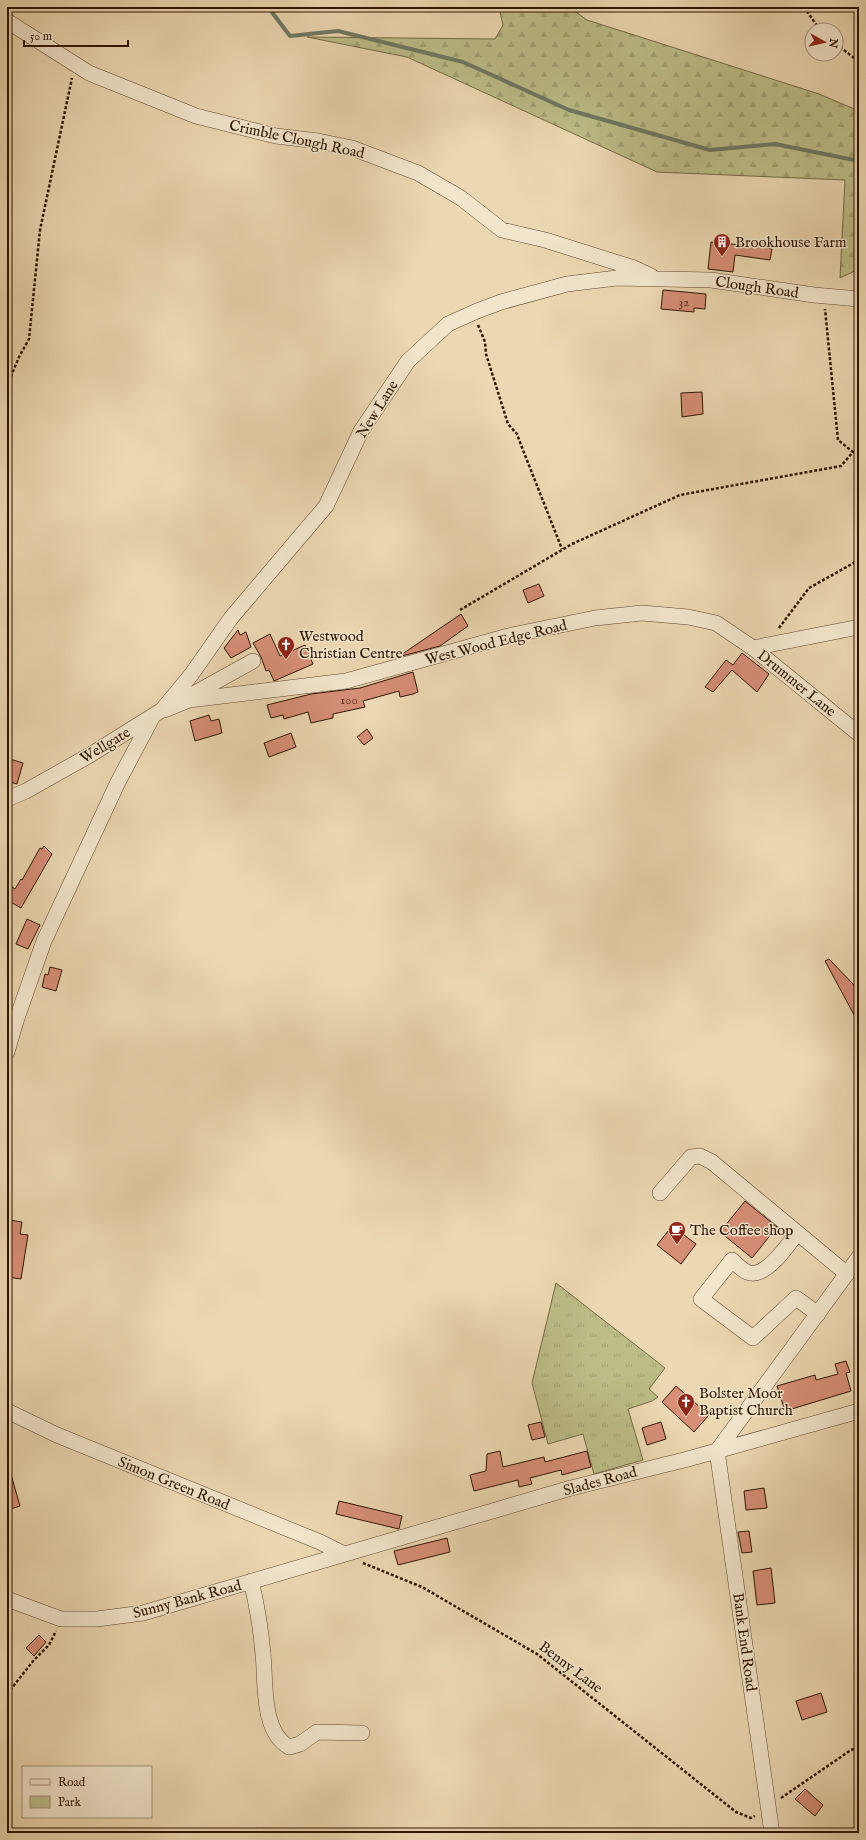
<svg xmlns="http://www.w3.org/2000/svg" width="866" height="1840" font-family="'IM FELL English',serif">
<defs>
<pattern id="forest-firs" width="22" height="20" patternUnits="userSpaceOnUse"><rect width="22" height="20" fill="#bcbd88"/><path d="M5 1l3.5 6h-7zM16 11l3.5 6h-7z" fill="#a2a274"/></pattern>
<pattern id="park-tufts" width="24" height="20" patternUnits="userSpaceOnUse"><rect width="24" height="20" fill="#bcbd88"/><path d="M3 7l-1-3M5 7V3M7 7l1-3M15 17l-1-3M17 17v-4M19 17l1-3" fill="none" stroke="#a2a274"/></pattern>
</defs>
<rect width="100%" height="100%" fill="#ebd7b1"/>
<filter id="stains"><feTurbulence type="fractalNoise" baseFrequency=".005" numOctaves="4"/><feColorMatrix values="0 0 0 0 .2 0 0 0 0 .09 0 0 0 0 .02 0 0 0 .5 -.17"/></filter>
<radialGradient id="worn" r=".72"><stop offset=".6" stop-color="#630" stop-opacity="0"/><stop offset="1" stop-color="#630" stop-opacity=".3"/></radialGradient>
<!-- forest -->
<path fill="url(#forest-firs)" stroke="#756944" d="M499,7H569L587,20L819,94L859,111V269L840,278L845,180L657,172L407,57L307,37L495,39L503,25Z"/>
<!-- park -->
<path fill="url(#park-tufts)" stroke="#756944" d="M556,1283L665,1368L649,1389L658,1397L652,1401L628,1409L643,1460L594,1474L583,1434L548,1444L532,1383Z"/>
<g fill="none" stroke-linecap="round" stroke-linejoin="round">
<!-- stream -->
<path stroke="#6e7865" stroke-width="4" d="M268,7L290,36L338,31L463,62L569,110L710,150L775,144L859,161"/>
</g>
<!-- building -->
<path fill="#d68e77" stroke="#2e1501" d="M752,240L764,242V247L772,249L770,260L735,255L733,272L708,269L711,242L751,246Z
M663,290L706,294L705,309L694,308V312L661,309Z
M702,392L703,414L682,417L681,393Z
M539,584L544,596L528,603L523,590Z
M461,614L468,626L440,646L398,657Z
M238,630L240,635L246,632L251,647L231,658L224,648Z
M270,634L280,656L305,645L313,664L274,681L269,670L266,671L261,657L253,643Z
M742,653L769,674L757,692L732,670L713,692L705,687L726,660L733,665Z
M413,672L418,692L413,694L400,697L399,691L363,701L365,707L333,714V718L311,723L308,712L284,719L283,715L271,718L267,705L311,694L360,688Z
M209,715L211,721L219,719L222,733L195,741L190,721Z
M367,729L373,738L364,745L357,737Z
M291,733L296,747L269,757L264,743Z
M10,759L23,763L17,784L7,781V769Z
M44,846L52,854L21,908L7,900V896L12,887L15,889L21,879L22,880L40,848L42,849Z
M27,919L40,925L28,949L16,944Z
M829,959L853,984L859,994V1024L825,961Z
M50,967L62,970L56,991L42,987L45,974L48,975Z
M745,1201L777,1227L752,1258L720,1232Z
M9,1220L22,1222L20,1234L28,1235L21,1279L7,1277V1232Z
M672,1226L696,1244L681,1264L657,1245Z
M846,1361L850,1372L846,1373L851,1391L785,1411L777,1386L815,1375L816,1380L838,1374L835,1364Z
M676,1386L709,1415L694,1432L662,1402Z
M541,1422L545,1437L532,1440L528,1425Z
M661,1422L666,1439L647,1445L642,1428Z
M500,1451L503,1467L544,1457L545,1462L587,1451L591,1467L562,1475L561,1470L530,1478L532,1484L519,1487L518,1480L474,1491L470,1475L486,1471L487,1454Z
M7,1471H10L20,1506L7,1510Z
M764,1488L767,1508L746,1510L744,1491Z
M339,1501L402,1516L399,1529L336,1514Z
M749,1531L752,1552L742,1553L738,1532Z
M447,1538L450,1552L398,1565L394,1551Z
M771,1568L775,1603L757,1605L753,1571Z
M39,1635L46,1642L34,1656L26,1648Z
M821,1693L827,1712L802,1720L796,1701Z
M805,1789L823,1805L815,1816L795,1799Z"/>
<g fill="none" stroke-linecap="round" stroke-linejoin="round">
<defs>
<path id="minor" d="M7,21L89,73L196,116L276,136L318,141L352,148L418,173L461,198L502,230L545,240L634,268L651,276
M753,648L859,627
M189,700L195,693L253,661
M164,710L189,700L346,681L508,636L595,618L642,613L688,617L716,623L753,648L859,734
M7,799L26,791L90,755L162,710L191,675L231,618L326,506L361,431L408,361L448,324L477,311L501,302L567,284L617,278L711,280L814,295L859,299
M7,1052L16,1021L44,941L118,782L153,716
M660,1193L691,1157L700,1156L712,1162L847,1274
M797,1233C788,1245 765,1280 747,1272C742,1270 736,1264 732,1260L701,1299L753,1338L796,1298L818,1314
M7,1411L57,1435L320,1542L342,1553
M717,1451L772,1833
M717,1451L859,1257
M251,1581C257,1605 261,1630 263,1654C266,1682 261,1731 289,1747L300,1744L317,1732L362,1733
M7,1599L61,1619H97L143,1613L571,1488L688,1459L859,1411"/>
</defs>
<!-- minor casing -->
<use href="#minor" stroke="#5d462d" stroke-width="16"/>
<!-- path -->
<path stroke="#2e1501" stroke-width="2.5" stroke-dasharray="3 2" stroke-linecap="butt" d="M804,7L820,30
M836,44L853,57L859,68
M478,325L485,342L486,354L508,424L517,434L521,445L562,549
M7,386L19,357L29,339L40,230L72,78
M853,452L859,455
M460,610L572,544L680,495L841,466L853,452L838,440L825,309
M779,628L809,588L859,560
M363,1563L422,1587L537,1654L736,1812L751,1818L755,1816
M7,1694L34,1660L49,1645L56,1631
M781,1798L851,1750L859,1747"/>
<!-- minor -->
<use href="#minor" stroke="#f2e5cc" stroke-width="15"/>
</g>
<!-- icons -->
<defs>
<symbol id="building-pin" viewBox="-11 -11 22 30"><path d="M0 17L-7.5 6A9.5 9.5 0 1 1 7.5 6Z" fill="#8f2418" stroke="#f2e5cc"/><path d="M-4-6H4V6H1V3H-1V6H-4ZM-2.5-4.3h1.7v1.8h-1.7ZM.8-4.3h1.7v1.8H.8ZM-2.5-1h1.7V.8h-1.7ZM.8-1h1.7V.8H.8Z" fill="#fff"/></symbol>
<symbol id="church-pin" viewBox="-11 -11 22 30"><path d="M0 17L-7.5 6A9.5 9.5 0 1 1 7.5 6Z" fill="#8f2418" stroke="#f2e5cc"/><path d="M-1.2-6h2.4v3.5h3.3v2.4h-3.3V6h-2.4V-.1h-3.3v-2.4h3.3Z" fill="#fff"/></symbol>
<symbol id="cafe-pin" viewBox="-11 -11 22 30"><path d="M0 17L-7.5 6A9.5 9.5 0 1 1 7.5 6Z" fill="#8f2418" stroke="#f2e5cc"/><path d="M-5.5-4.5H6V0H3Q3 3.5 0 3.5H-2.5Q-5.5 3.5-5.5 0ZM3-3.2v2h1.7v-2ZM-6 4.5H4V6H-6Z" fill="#fff"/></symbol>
</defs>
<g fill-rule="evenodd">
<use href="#building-pin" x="712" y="232" width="20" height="27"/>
<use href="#church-pin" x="276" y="635" width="20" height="27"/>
<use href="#cafe-pin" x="667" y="1220" width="20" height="27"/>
<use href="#church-pin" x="676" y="1392" width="20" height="27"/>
</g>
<g text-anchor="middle" stroke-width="3" stroke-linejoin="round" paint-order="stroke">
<!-- number labels -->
<g font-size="13" fill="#58331e">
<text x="684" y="306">32</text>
<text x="349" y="704">100</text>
</g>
<!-- street labels -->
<g font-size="15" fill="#2e1501" stroke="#f2e5cc">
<text transform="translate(297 139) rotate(12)" y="5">Crimble Clough Road</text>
<text transform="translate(757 287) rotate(8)" y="5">Clough Road</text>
<text transform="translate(377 409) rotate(-58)" y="5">New Lane</text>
<text transform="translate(496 642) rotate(-14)" y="5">West Wood Edge Road</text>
<text transform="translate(797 683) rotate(39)" y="5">Drummer Lane</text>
<text transform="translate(105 745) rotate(-31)" y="5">Wellgate</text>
<text transform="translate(600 1481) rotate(-15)" y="5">Slades Road</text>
<text transform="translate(174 1483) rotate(22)" y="5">Simon Green Road</text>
<text transform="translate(187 1599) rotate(-15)" y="5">Sunny Bank Road</text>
<text transform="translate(745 1642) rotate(82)" y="5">Bank End Road</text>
<text transform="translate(571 1667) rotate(37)" y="5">Benny Lane</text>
</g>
<!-- poi labels -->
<g font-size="15" fill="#2e1501" stroke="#f2e5cc" text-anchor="start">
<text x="735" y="247">Brookhouse Farm</text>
<text x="299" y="641">Westwood<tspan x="299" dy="17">Christian Centre</tspan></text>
<text x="690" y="1235">The Coffee shop</text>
<text x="699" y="1398">Bolster Moor<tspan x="699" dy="17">Baptist Church</tspan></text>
</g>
</g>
<!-- margin -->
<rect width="866" height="1840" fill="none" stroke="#ebd7b1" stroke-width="24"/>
<rect x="8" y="8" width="850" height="1824" fill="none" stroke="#2e1501" stroke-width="2"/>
<rect x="12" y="12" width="842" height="1816" fill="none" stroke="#2e1501"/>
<!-- legend -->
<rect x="22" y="1766" width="130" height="52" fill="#f2e5cc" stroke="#a4927b"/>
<rect x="30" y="1779" width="20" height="6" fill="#f2e5cc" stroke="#a4927b"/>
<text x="58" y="1786" font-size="12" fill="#2e1501">Road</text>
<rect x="30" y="1796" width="20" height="12" fill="url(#park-tufts)" stroke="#a4927b"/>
<text x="58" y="1806" font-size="12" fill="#2e1501">Park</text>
<!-- north arrow -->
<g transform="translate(824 42) rotate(98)"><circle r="19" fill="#f2e5cc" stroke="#a4927b"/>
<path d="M0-3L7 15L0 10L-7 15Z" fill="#8f2418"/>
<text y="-6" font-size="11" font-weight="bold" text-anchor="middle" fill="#2e1501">N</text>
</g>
<!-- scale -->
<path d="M24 40v6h104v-6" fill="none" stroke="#2e1501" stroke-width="2"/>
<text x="30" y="40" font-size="12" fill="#2e1501" stroke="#f2e5cc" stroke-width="3" paint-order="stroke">50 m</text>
<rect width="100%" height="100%" filter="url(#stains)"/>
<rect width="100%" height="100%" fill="url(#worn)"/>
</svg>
